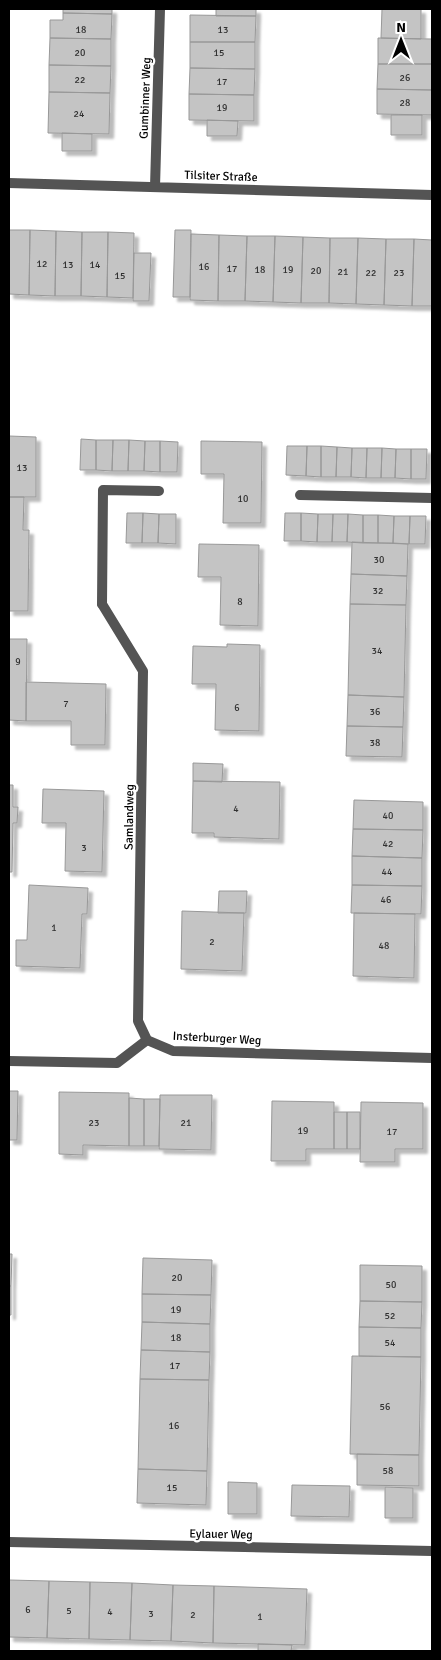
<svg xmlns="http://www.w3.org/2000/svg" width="441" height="1660" font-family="Signika,sans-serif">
<defs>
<filter id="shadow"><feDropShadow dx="4.5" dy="4.5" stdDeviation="1" flood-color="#0004"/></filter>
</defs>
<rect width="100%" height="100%" fill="#fff"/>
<!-- building -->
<path fill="#c4c4c4" stroke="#989898" filter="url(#shadow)" d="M63,9H112V14L63,13Z
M216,9H256V16H216Z
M382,9H421V39L381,38Z
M63,13L112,14L111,39L50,38V20H63Z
M190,15L256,16L255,42H190Z
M50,38L111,39V66L49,65Z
M378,38L432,39V64H378Z
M190,42H255V69L190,68Z
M378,64H432V90L377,89Z
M49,65L111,66L110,93L49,92Z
M190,68L255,69L254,95L189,94Z
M377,89L432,90V115L377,114Z
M49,92L110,93L109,134L48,133Z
M189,94L254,95V121L189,120Z
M391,115H422V135H391Z
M207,120L238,121L237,136H207Z
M62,133L92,134V151H62Z
M9,230H30L29,295L9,294Z
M30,230L56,231L55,296L29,295Z
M175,230H191L190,297H173Z
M56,231L82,232L81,296H55Z
M82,232H108L107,297L81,296Z
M108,232L134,233L133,298L107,297Z
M191,234L219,235L218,301L190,300Z
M219,235L247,236L245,301H218Z
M247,236H275L273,302L245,301Z
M275,236L303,237L301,303L273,302Z
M303,237L330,238L329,303H301Z
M330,238H358L356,304L329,303Z
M358,238L386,239L384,305L356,304Z
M386,239H414L412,306L384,305Z
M414,239L432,240V306H412Z
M134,253H151L149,301H133Z
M9,436L36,437V497H9Z
M81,439L96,440V470H80Z
M96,440H113L112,471L96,470Z
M113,440H129L128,471H112Z
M129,440L145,441L144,471H128Z
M145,441H160V472L144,471Z
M160,441L178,442L177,472H160Z
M201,441L262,442L261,523H223L224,474H201Z
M287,446H307L306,476L286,475Z
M307,446H321V477L306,476Z
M321,446L337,447L336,477H321Z
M337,447L352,448L351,477H336Z
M352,448H367L366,478L351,477Z
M367,448H382L381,478H366Z
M382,448L396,449L395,478H381Z
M396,449H411V479L395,478Z
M411,449H427L426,479H411Z
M9,497H24L23,530H29L28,611H9Z
M127,513H143L142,543H126Z
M143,513L159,514L158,543H142Z
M285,513H301V541H284Z
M301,513L318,514L317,542L301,541Z
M159,514H176V544L158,543Z
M318,514H333L332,542H317Z
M333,514H348L347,542H332Z
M348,514L363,515V543L347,542Z
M363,515H378V543H363Z
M378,515L394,516L393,543H378Z
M394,516H410L409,544L393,543Z
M410,516H426L425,544H409Z
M352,542L408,544L407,576L351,574Z
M199,544L259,545L258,626L220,625L221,577H198Z
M351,574L407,576L406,605L350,604Z
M350,604L406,605L404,697L348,695Z
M9,639H27L26,721L9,720Z
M227,644L260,645L259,731L215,730L216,684H192L193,646L227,647Z
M26,682L106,684L105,745H71V721H26Z
M348,695L404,697L403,727L347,726Z
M347,726L403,727L402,757L346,756Z
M193,763L223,764L222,782L193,781Z
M193,781L280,782L279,839L214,837V833H192Z
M9,785H13V807H18L17,823H13L12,872H9Z
M43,789L104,791L102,872L65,871L66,823H42Z
M354,800L423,802V830L353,829Z
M353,829L423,830L422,858L352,856Z
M352,856L422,858V886L352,885Z
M29,885L88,888L87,914H82L80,968L16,966V940H27Z
M352,885L422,886L421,914L351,913Z
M219,891H247L246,913H218Z
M182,911L244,913L242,971L181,969Z
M354,913L415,914L414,978L353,976Z
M9,1091H18L17,1140H9Z
M59,1092L129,1093V1146L83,1145V1155L59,1154Z
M160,1095H212L211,1150L159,1149Z
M129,1098L144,1099V1146H129Z
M144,1099H160L159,1146H144Z
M272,1101L334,1102V1149H306V1161H271Z
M361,1102L423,1103V1149H395V1162H360Z
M334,1112H347V1149H334Z
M347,1112H360V1149H347Z
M9,1254H12L11,1286H9Z
M143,1258L212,1260L211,1295L142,1294Z
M360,1265L422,1266V1302L360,1301Z
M9,1286H11V1315H9Z
M142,1294L211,1295L210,1324L142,1322Z
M360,1301L422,1302L421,1328L359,1327Z
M142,1322L210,1324V1352L141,1350Z
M359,1327L421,1328V1357L359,1356Z
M141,1350L210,1352L209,1380L140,1379Z
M352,1356L421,1357L419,1455L350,1454Z
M140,1379L209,1380L207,1471L138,1469Z
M357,1454L419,1455V1486L357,1485Z
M138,1469L207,1471L206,1505L137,1503Z
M228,1482L257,1483V1514H228Z
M292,1485L350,1486L349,1517L291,1516Z
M385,1487L413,1488V1518H385Z
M9,1580L49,1581L47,1638L9,1637Z
M49,1581L90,1582L89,1639L47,1638Z
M90,1582L132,1583L130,1640L89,1639Z
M132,1583L173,1585L171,1641L130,1640Z
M173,1585L214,1586L213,1643L171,1641Z
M214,1586L307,1589L305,1645L213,1643Z
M258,1644L292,1645L291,1651H258Z"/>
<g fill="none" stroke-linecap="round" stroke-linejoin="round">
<!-- service -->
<path stroke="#545454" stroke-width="10" d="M300,495L432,498
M102,604L103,490L159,491
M9,1061L117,1063L147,1040"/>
<!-- minor -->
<path stroke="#545454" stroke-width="10" d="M9,183L432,195
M155,187L160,9
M102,604L143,671L138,1021L147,1040L173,1051L432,1058
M9,1542L432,1551"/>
</g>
<g text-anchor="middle" stroke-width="4.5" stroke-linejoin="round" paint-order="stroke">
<!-- number labels -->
<g font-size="10" fill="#313131">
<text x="81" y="33">18</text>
<text x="223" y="33">13</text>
<text x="80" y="56">20</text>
<text x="219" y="56">15</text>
<text x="405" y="81">26</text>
<text x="80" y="83">22</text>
<text x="222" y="85">17</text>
<text x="405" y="106">28</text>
<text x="222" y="111">19</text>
<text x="79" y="117">24</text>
<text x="42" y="267">12</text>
<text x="68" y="268">13</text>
<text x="95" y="268">14</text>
<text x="204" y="270">16</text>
<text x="232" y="272">17</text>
<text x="260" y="273">18</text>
<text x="288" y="273">19</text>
<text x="316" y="274">20</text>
<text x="343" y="275">21</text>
<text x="371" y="276">22</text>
<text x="399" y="276">23</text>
<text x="120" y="279">15</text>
<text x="22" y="471">13</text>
<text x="243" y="502">10</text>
<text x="379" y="563">30</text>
<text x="378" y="594">32</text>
<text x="240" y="605">8</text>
<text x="377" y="654">34</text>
<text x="18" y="665">9</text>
<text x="66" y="707">7</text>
<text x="237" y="711">6</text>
<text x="375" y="715">36</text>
<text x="375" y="746">38</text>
<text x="236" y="812">4</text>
<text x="388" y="819">40</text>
<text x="388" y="847">42</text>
<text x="84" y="851">3</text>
<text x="387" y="875">44</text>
<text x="386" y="903">46</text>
<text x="54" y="931">1</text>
<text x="212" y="945">2</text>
<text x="384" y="949">48</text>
<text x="94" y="1126">23</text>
<text x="186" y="1126">21</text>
<text x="303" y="1134">19</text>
<text x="392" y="1135">17</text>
<text x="177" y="1281">20</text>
<text x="391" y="1288">50</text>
<text x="176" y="1313">19</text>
<text x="390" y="1319">52</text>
<text x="176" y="1341">18</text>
<text x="390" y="1346">54</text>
<text x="175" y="1369">17</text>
<text x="385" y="1410">56</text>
<text x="174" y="1429">16</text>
<text x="388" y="1474">58</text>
<text x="172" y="1491">15</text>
<text x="28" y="1613">6</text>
<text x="69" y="1614">5</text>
<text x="110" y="1615">4</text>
<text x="151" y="1617">3</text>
<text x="193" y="1618">2</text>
<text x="260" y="1620">1</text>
</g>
<!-- street labels -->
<g font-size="12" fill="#000" stroke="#fff">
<text transform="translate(145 98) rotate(-88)" y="4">Gumbinner Weg</text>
<text transform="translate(221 176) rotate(2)" y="4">Tilsiter Straße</text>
<text transform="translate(129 817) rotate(-89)" y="4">Samlandweg</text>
<text transform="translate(217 1038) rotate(3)" y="4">Insterburger Weg</text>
<text transform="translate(221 1534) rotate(1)" y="4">Eylauer Weg</text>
</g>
</g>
<!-- border -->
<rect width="441" height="1660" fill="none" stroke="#000000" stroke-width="20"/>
<!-- north arrow -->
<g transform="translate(401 40)" stroke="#ffffff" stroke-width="4" paint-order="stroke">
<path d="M0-4L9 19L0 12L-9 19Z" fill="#000000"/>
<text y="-8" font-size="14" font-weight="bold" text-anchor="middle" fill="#000000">N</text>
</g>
</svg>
